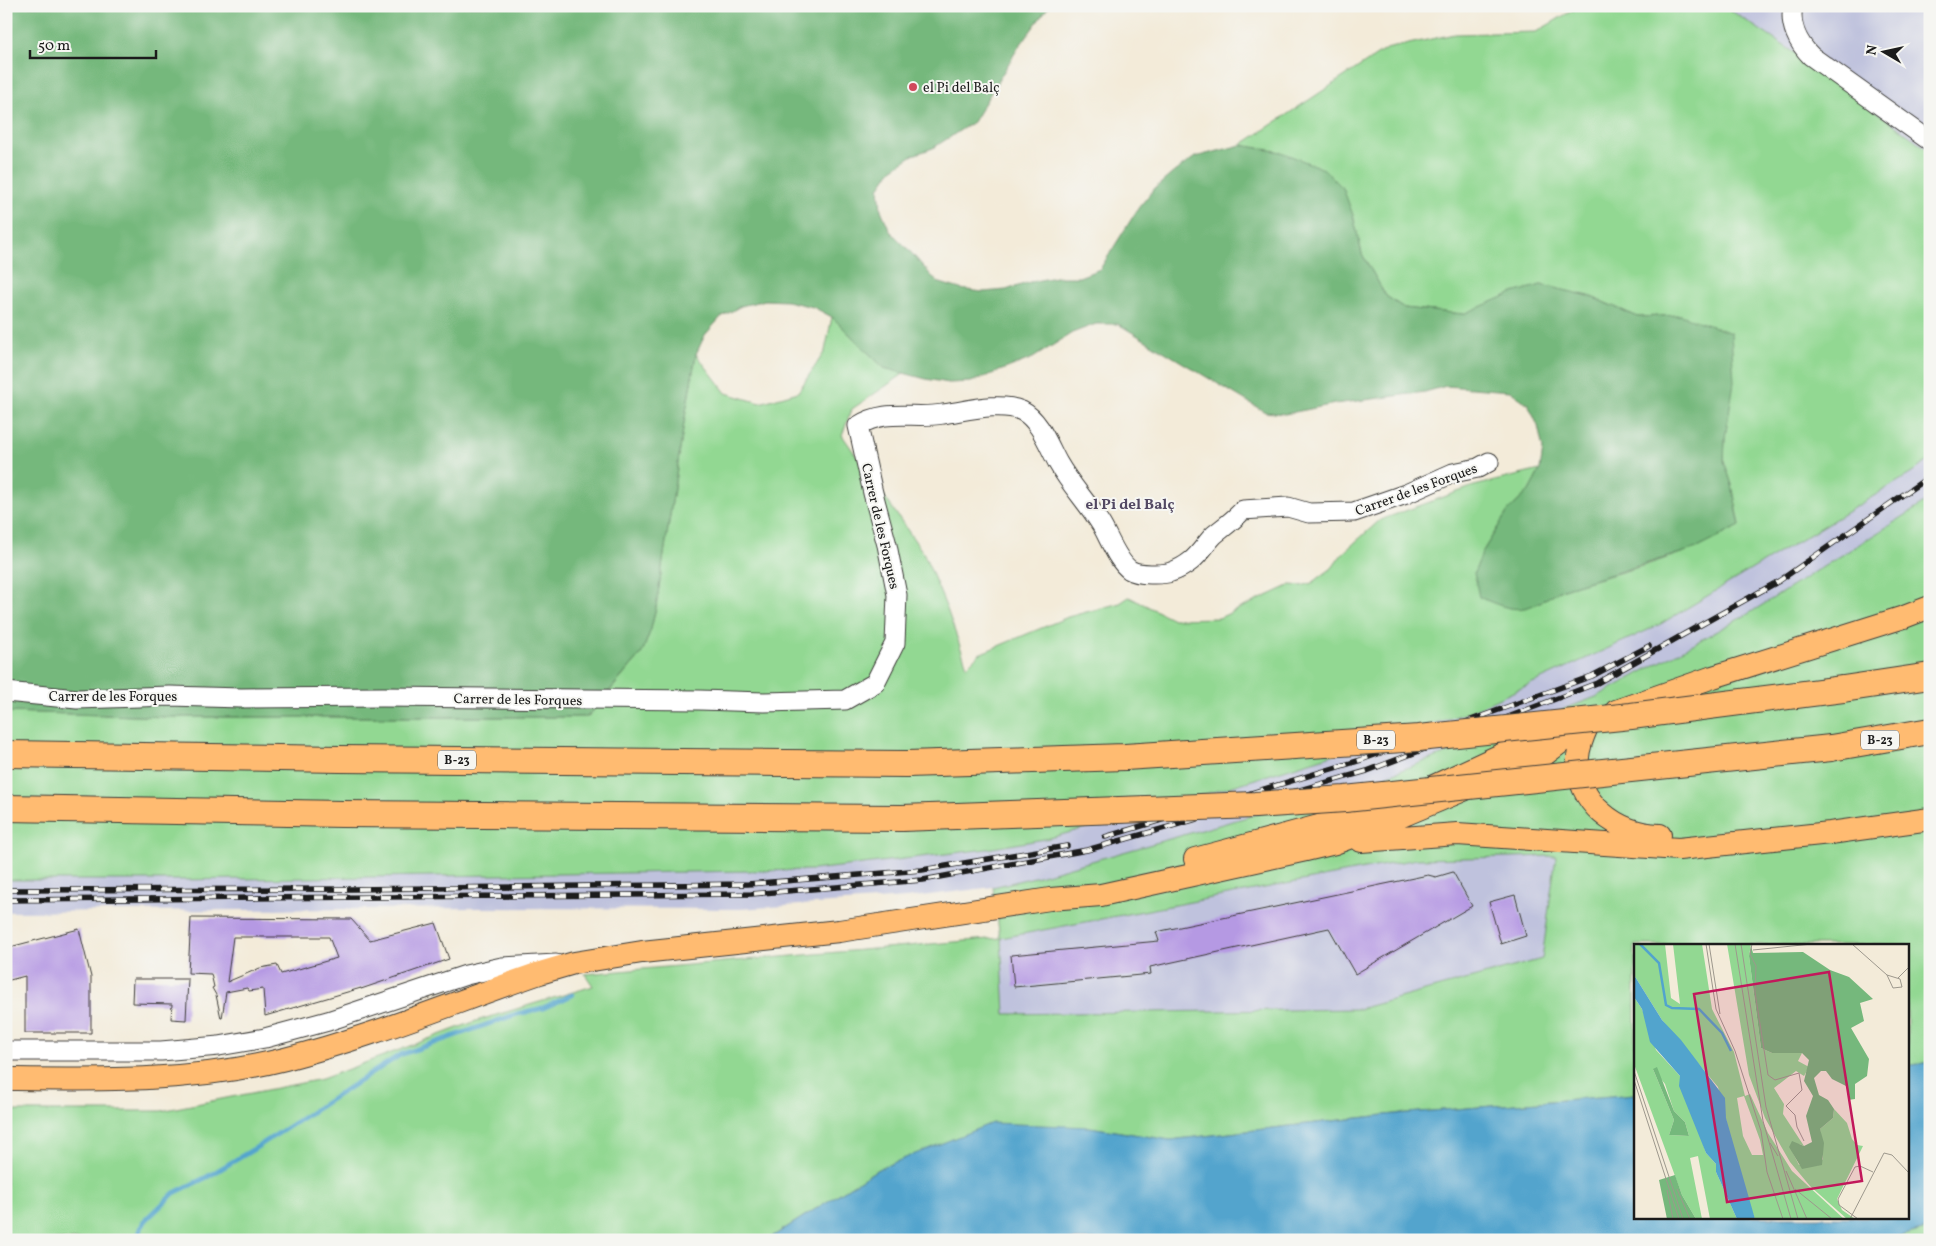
<svg xmlns="http://www.w3.org/2000/svg" width="1936" height="1246" font-family="Vollkorn,serif">
<rect width="100%" height="100%" fill="#f6f6f2"/>
<filter id="ink" filterUnits="userSpaceOnUse"><feTurbulence type="fractalNoise" baseFrequency=".02" numOctaves="2"/><feDisplacementMap in="SourceGraphic" scale="10" xChannelSelector="R" yChannelSelector="G"/><feConvolveMatrix kernelMatrix="1 2 1 2 8 2 1 2 1" color-interpolation-filters="sRGB"/></filter>
<filter id="wash" filterUnits="userSpaceOnUse"><feTurbulence type="fractalNoise" baseFrequency=".0096" numOctaves="4" result="noise"/><feDisplacementMap in="SourceGraphic" scale="20" xChannelSelector="R" yChannelSelector="G"/><feGaussianBlur stdDeviation="1.12" result="paint"/><feColorMatrix in="noise" values="0 0 0 0 0 0 0 0 0 0 0 0 0 0 0 0 0 1.4 0 .05"/><feComposite in="paint" operator="in"/></filter>
<g filter="url(#wash)">
<rect width="100%" height="100%" fill="#f3ebd9"/>
<!-- industrial -->
<path fill="#bfc2dd" d="M1724,6H1930V151L1816,67Z
M1930,459V498L1917,508L1748,614L1596,697L1367,783L1039,876L993,887L906,898L739,909L479,908L6,912V880H180L813,870L987,849L1050,838L1223,789L1467,713L1659,625L1912,473Z
M1556,856L1542,959L1359,1009L1005,1015L1001,938L1417,859Z"/>
<!-- green -->
<path fill="#92d892" stroke="#577a57" fill-rule="evenodd" d="M1580,6H1724L1816,67L1930,151V459L1912,473L1659,625L1467,713L1223,789L1050,838L987,849L813,870L180,880H6V712L170,717H588L642,653L651,629L656,607L684,423L696,354L726,393L760,403L798,392L825,351L832,317L884,368L905,373L852,409L842,435L924,554L947,609L967,666L979,654L1068,617L1120,603L1129,597L1173,619L1219,618L1291,585L1301,586L1312,583L1332,568L1342,554L1380,520L1474,486L1540,470L1529,491L1508,511L1483,551L1542,601L1560,590C1621,571 1686,558 1740,525L1732,485L1724,461L1725,438L1681,315L1638,317L1589,296L1541,285L1463,314L1404,308L1386,296L1362,254L1353,215L1281,152L1241,145L1386,49L1454,34L1536,32Z
M1930,498V1062L1907,1066V945H1635V1094L1384,1115L1170,1140L1089,1127L878,1169L767,1240H6V1111H161L322,1079L476,1021L593,986L585,974L1000,938L993,887L1039,876L1367,783L1596,697L1748,614L1917,508ZM1556,856L1542,959L1359,1009L1005,1014L1001,938L1417,859Z
M1930,1228V1240H1885Z"/>
<!-- forest -->
<path fill="#75b87c" stroke="#486a4c" d="M6,6H1049L1018,48L973,122L933,148L913,155L892,169L879,188L881,210L890,231L906,247L937,282L960,289L983,292L1006,290L1030,282L1055,277H1079L1100,269L1139,207L1154,189L1174,172L1195,157L1241,145L1281,152L1324,169L1343,188L1353,215L1362,254L1386,296L1404,308L1463,314L1513,293L1541,285L1589,296L1638,317L1681,315L1731,333L1734,382L1725,438L1724,461L1732,485L1740,526L1697,548L1560,590C1524,613 1518,614 1479,597L1474,573L1483,551L1508,511L1529,491L1540,470L1543,449L1538,426L1528,404L1510,391L1446,386L1425,392L1335,404L1285,414L1265,412L1118,324H1096L1072,333L1033,358L971,382L949,383L926,379L884,368L832,317L813,307L787,301L765,300L741,306L721,317L705,335L696,354L684,423L656,607L651,629L642,653L587,717H170L6,712Z"/>
<!-- water -->
<path fill="#52a4cd" stroke="#376074" d="M1930,1062V1228L1885,1240H767L878,1169L992,1123L1090,1127L1170,1140L1384,1115L1635,1094V1217H1907V1066Z"/>
<g fill="none" stroke-linecap="round" stroke-linejoin="round">
<!-- stream -->
<path stroke="#52a4cd" stroke-width="5" d="M137,1240L143,1223L174,1193L207,1177L254,1149L400,1055L517,1014L543,1008L572,995"/>
</g>
<g id="blocks">
<!-- building -->
<path fill="#b599e3" fill-rule="evenodd" d="M1453,872L1472,906L1355,974L1329,928L1150,967L1151,974L1014,987L1011,955L1159,941L1156,932L1428,875L1436,877Z
M1515,895L1526,936L1501,944L1489,902Z
M191,918L351,919L370,940L436,923L449,959L361,989V988L265,1016L263,989L249,991L247,988L226,992L222,1018H221L216,995L212,988L214,987L211,974L188,973ZM233,937H329L337,958L281,974L277,965L260,968L227,982Z
M79,929L91,977V1033H25V976L6,981V948Z
M133,979H188L186,1020L171,1019L172,1004L132,1003Z"/>
</g>
</g>
<g filter="url(#ink)">
<use href="#blocks" fill-opacity="0" stroke="#3c3b38" stroke-width="1"/>
<g fill="none" stroke-linecap="round" stroke-linejoin="round">
<defs>
<path id="minor" d="M1793,6C1789,25 1798,43 1811,56L1930,141
M6,692L77,699L170,696L241,698L383,697L699,700L764,702L845,700L875,683L895,643L897,595L887,545L873,493L858,426C886,408 912,419 943,414C965,411 1001,401 1022,411C1040,420 1049,447 1058,463C1071,486 1089,504 1102,526C1109,538 1118,562 1130,570C1138,575 1163,575 1171,572C1177,570 1186,565 1191,561C1200,554 1206,543 1214,535C1224,527 1234,520 1243,510L1288,507L1309,513L1354,512L1406,494L1453,473L1478,468L1489,462
M6,1051H161L219,1046L265,1038L328,1021L466,975L502,967L556,964"/>
<path id="major" d="M1616,711L1713,677L1904,617L1930,607
M1590,720C1585,732 1579,743 1578,757C1575,803 1617,834 1660,835
M1434,786L1529,742L1567,728
M1361,841L1457,834L1679,849L1830,833L1930,819
M1195,859L1345,819L1400,800
M6,1079C100,1080 194,1082 285,1059C372,1037 455,1002 540,973L574,963L642,952L839,931L1050,899L1101,895L1306,850L1335,843L1354,836L1540,758L1590,720"/>
<path id="highway" d="M1843,689L1930,676
M1831,748L1930,731
M6,754L340,759L907,764
M6,808L342,814L902,818"/>
</defs>
<!-- minor casing -->
<use href="#minor" stroke="#3c3b38" stroke-width="21"/>
<!-- major casing -->
<use href="#major" stroke="#3c3b38" stroke-width="24"/>
<!-- highway casing -->
<use href="#highway" stroke="#3c3b38" stroke-width="28"/>
<!-- minor -->
<use href="#minor" stroke="#fff" stroke-width="19"/>
<!-- major -->
<use href="#major" stroke="#ffbb71" stroke-width="22"/>
<!-- highway -->
<use href="#highway" stroke="#ffbb71" stroke-width="26"/>
<defs>
<path id="rail" d="M1105,837L1361,760L1592,676L1649,646
M6,890L352,889L748,884L922,870L1067,846
M6,900L751,894L923,880L1087,850L1367,771L1597,683L1779,581L1930,476"/>
</defs>
<!-- rail casing -->
<use href="#rail" stroke="#1c1c1c" stroke-width="5.5"/>
<!-- rail -->
<use href="#rail" stroke="#f6f6f2" stroke-width="4" stroke-dasharray="11" stroke-linecap="butt"/>
<defs>
<path id="highway-bridge" d="M907,764L1125,757L1419,738L1631,716L1843,689
M902,818L1255,805L1345,799L1831,748"/>
</defs>
<!-- highway-bridge casing -->
<use href="#highway-bridge" stroke="#3c3b38" stroke-width="28" stroke-linecap="butt"/>
<!-- highway-bridge -->
<use href="#highway-bridge" stroke="#ffbb71" stroke-width="26"/>
</g>
</g>
<!-- markers -->
<circle fill="#d1495b" stroke="#f6f6f2" stroke-width="2" cx="913" cy="87" r="5"/>
<g text-anchor="middle" stroke-width="4" stroke-linejoin="round" paint-order="stroke">
<!-- shield labels -->
<g fill="#f6f6f2" stroke="#5d5d5c" stroke-width="1">
<rect x="1357" y="730.5" width="38" height="19" rx="4"/>
<rect x="1861" y="730.5" width="38" height="19" rx="4"/>
<rect x="438" y="750.5" width="38" height="19" rx="4"/>
</g>
<g font-size="12" font-weight="bold" fill="#1c1c1c">
<text x="1376" y="744">B-23</text>
<text x="1880" y="744">B-23</text>
<text x="457" y="764">B-23</text>
</g>
<!-- poi labels -->
<g font-size="14" fill="#1c1c1c" stroke="#f6f6f2" text-anchor="start">
<text x="923" y="92">el Pi del Balç</text>
</g>
<!-- street labels -->
<g font-size="14" fill="#1c1c1c" stroke="#f6f6f2">
<text transform="translate(1416 489) rotate(-20)" y="5">Carrer de les Forques</text>
<text transform="translate(881 526) rotate(77)" y="5">Carrer de les Forques</text>
<text x="113" y="701">Carrer de les Forques</text>
<text transform="translate(518 699) rotate(1)" y="5">Carrer de les Forques</text>
</g>
<!-- neighbourhood labels -->
<g font-size="15" font-weight="bold" fill="#524862" stroke="#f6f6f2">
<text x="1130" y="509">el Pi del Balç</text>
</g>
</g>
<!-- overview -->
<g transform="translate(1634 944)">
<rect width="275" height="275" fill="#f3ebd9"/>
<path d="M0,0H31L37,54L46,60L39,0H68L78,65L100,108L111,152L116,150L134,189L158,227L210,275H121L109,244L84,143L28,76L0,31ZM110,152L126,196L129,211H118L109,192L103,154ZM93,0H117L115,12L127,104L138,109H168L164,117L175,123L170,132L162,127L140,144L150,160L149,170L170,202L165,200L158,207L165,221L183,222L189,215L186,185L199,174L200,165L213,179L218,195L223,201L229,202L203,255L208,266L221,275H213L176,242L156,218L131,174L115,131ZM0,53L8,65L22,106L46,132L72,209L82,220V228L103,275H76L64,212L56,214L68,275H62L48,251L0,120ZM19,125L31,140L40,167L51,178L55,192L35,191L40,176Z" fill="#92d892" fill-rule="evenodd"/>
<path d="M117,2L119,9L169,8L196,26L215,33L239,55L226,59L230,77L217,84L235,115L233,132L221,140V155L214,156V143L198,135L192,127H187L180,134L185,151L194,156L200,165L199,174L186,185L190,199L188,221L168,225L155,203L158,197L170,202L178,198L172,172L179,152L170,137L175,116L168,109H138L127,104L115,12ZM23,123L40,167L51,178L55,192L35,191L40,176L19,125ZM41,231L48,251L62,275H33L25,236Z" fill="#75b87c"/>
<path d="M0,31L28,76L47,96L91,154L92,174L121,275H103L82,228V220L72,209L45,142L46,132L16,98L8,65L0,53Z" fill="#52a4cd"/>
<path fill="none" stroke="#52a4cd" stroke-width="2.5" d="M6,0L25,19L32,61L38,64L65,65L88,89L97,107"/>
<path fill="none" stroke="#9d988d" stroke-width="1" d="M72,0L82,65L101,107L127,187L133,228L149,275M75,0L86,70M101,0L129,177L157,275M107,0L132,163L164,275M118,0L116,10L122,22L121,48L134,131L141,136L165,129L168,146L152,162L161,171L163,183L170,197M218,0L253,31L259,44L268,43L266,35L253,31M119,6L178,0M264,34L275,23M0,127L49,275M0,136L45,275M136,199L144,212M152,227L173,275M43,245L56,275M161,245L198,275M33,246L39,275M216,275L250,209L258,211L275,229M224,275L205,261L204,255L221,223L226,222L239,228"/>
<path fill="#c2185b" fill-opacity="0.15" stroke="#c2185b" stroke-width="2.5" d="M195,28L228,237L93,258L60,50Z"/>
<rect width="275" height="275" fill="none" stroke="#1c1c1c" stroke-width="2.5"/>
</g>
<!-- margin -->
<rect width="1936" height="1246" fill="none" stroke="#f6f6f2" stroke-width="25"/>
<!-- north arrow -->
<g transform="translate(1884 52) rotate(279)" stroke="#f6f6f2" stroke-width="4" paint-order="stroke">
<path d="M0-4L9 19L0 12L-9 19Z" fill="#1c1c1c"/>
<text y="-8" font-size="14" font-weight="bold" text-anchor="middle" fill="#1c1c1c">N</text>
</g>
<!-- scale -->
<path d="M30 50v8h126v-8" fill="none" stroke="#1c1c1c" stroke-width="2.5"/>
<text x="38" y="50" font-size="15" fill="#1c1c1c" stroke="#f6f6f2" stroke-width="4" paint-order="stroke">50 m</text>
</svg>
